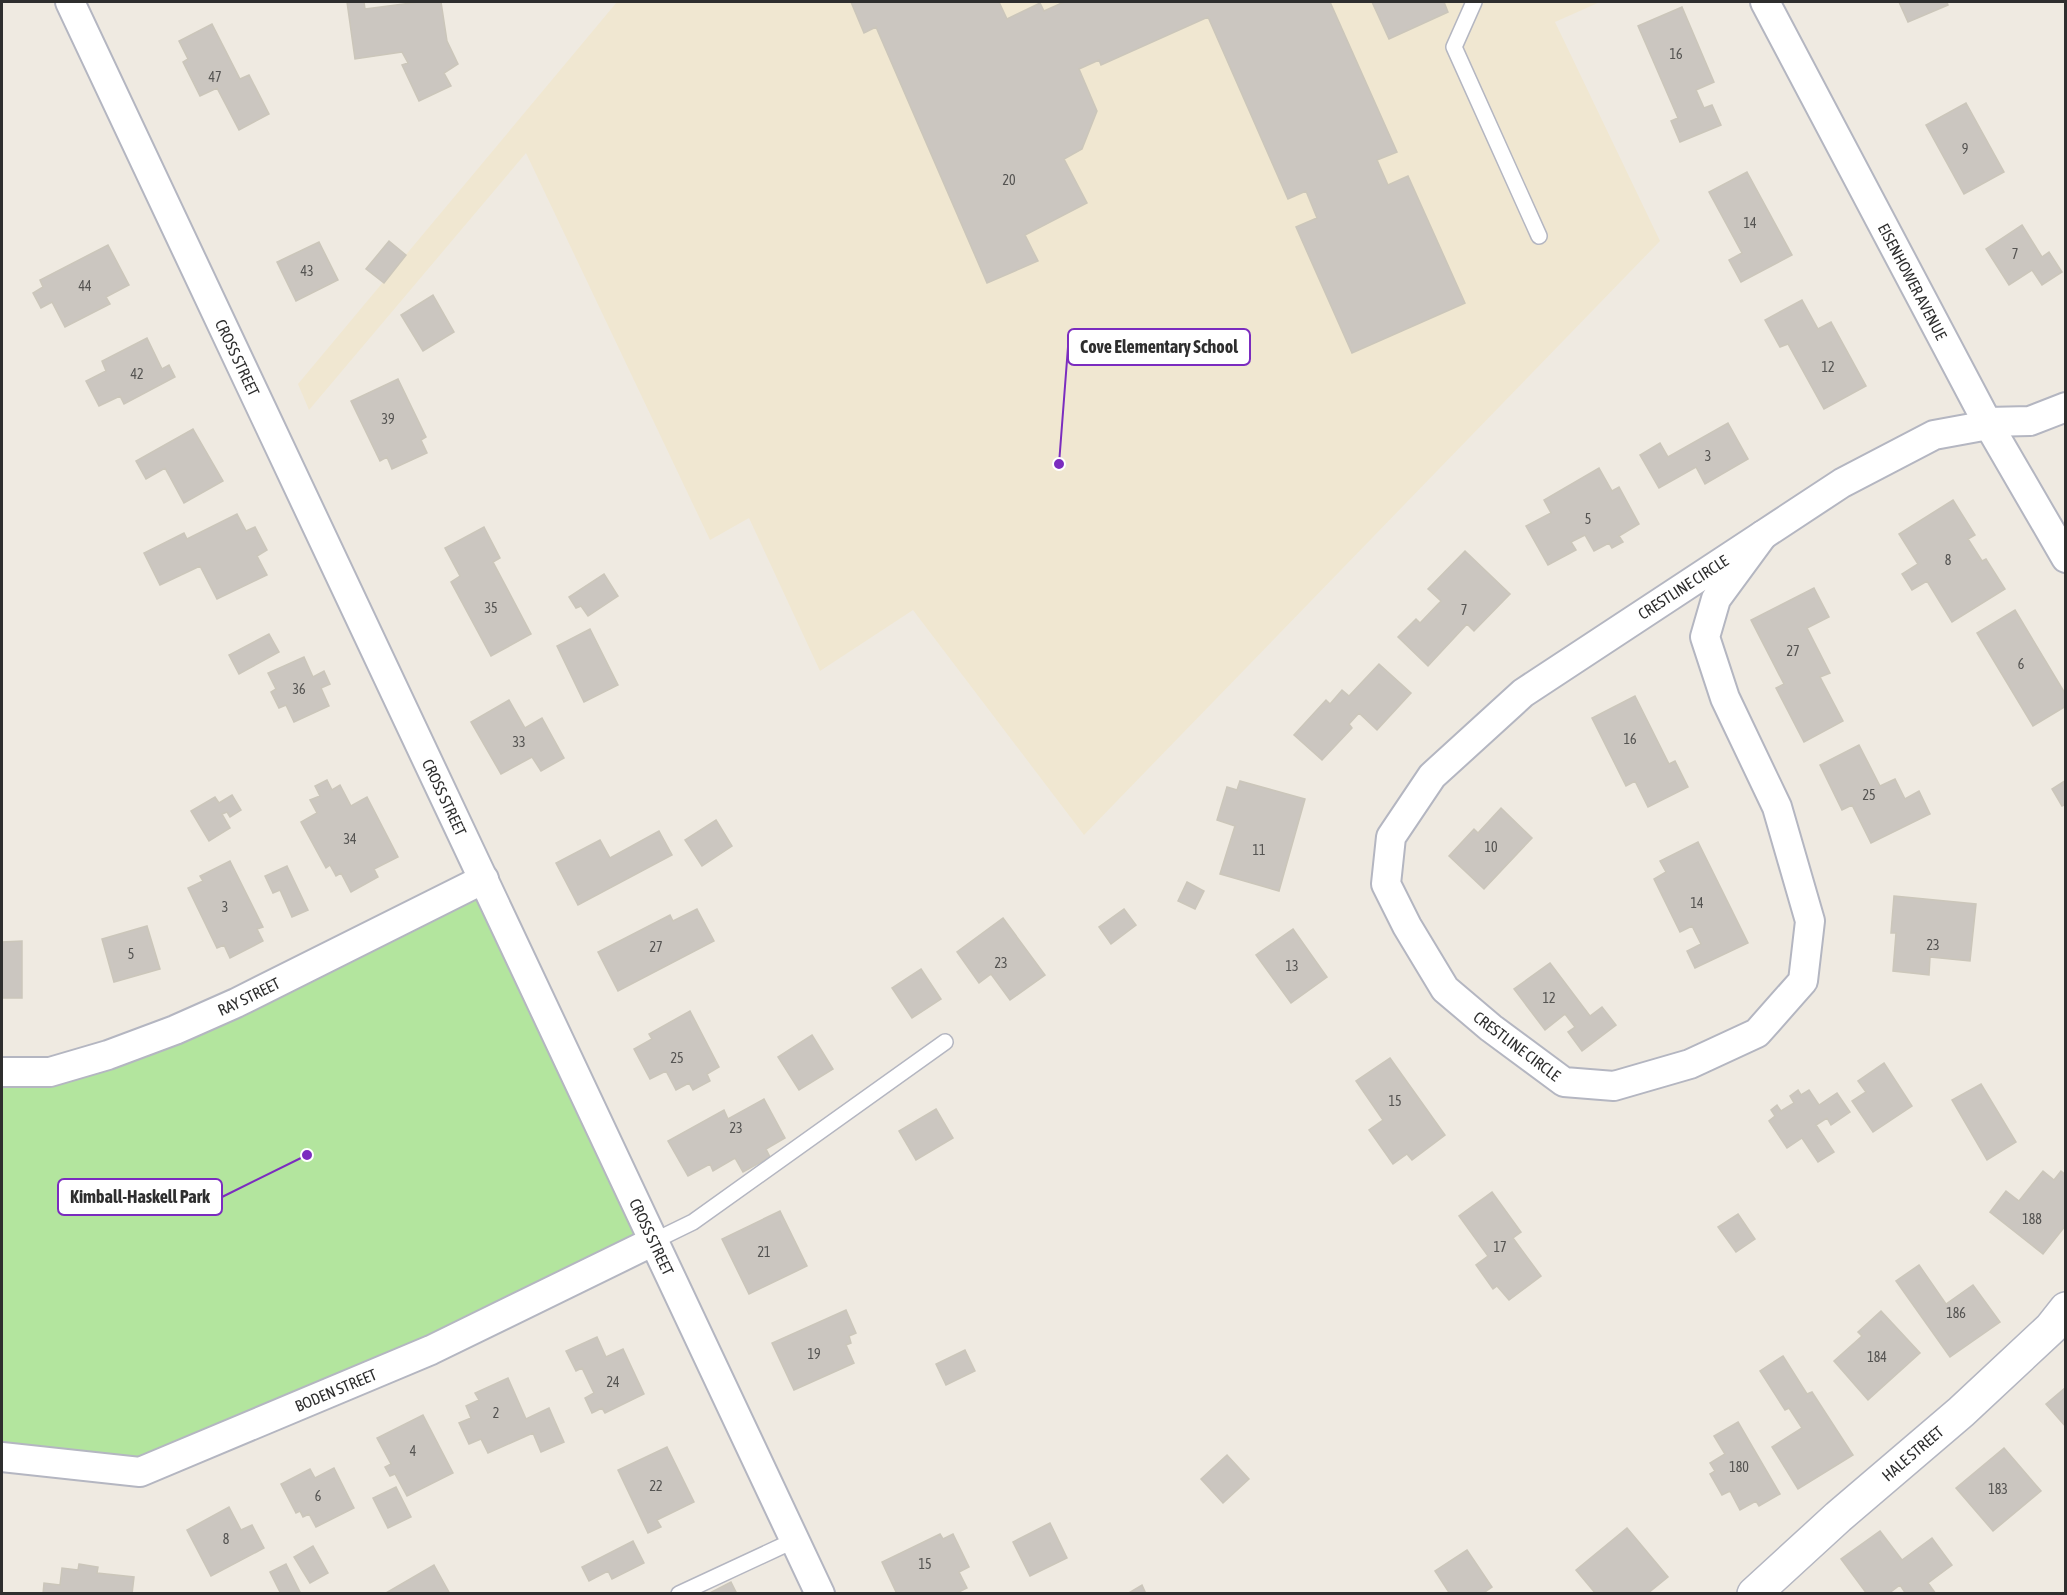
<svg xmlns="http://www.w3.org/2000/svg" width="2067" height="1595" font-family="'Asap Condensed',sans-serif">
<rect width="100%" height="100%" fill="#efeae1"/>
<!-- education -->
<path fill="#f0e7d1" d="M617,2H1600L1555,22L1660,241L1084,835L913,610L820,671L749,518L710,540L526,153L309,410L298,384Z"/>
<!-- green -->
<path fill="#b3e59e" d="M484,879L654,1241L140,1472L2,1460V1069L108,1055Z"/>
<!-- building -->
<path fill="#cbc6c0" stroke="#cbc6ba" stroke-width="1.5" d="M347,2H364L365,9L419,2H441L447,41L458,64L444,73L451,86L419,101L402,65L408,63L402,52L355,59Z
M851,2H999L1007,19L1040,3L1044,11L1064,2H1330L1397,152L1377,160L1388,185L1408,176L1465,303L1352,353L1296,227L1317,218L1306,191L1288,199L1208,17L1101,65L1099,60L1079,69L1097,111L1082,149L1064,159L1087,203L1025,235L1038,261L987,283L876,27L864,33Z
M1372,2H1444L1448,12L1389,39Z
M1899,2H1947L1948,5L1908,22Z
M1682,7L1714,82L1696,90L1704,108L1712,105L1721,125L1680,142L1671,121L1678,118L1638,26Z
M212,24L240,79L249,75L269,114L239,130L217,88L200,96L183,62L188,59L179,41Z
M1966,103L2004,172L1964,194L1926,125Z
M1747,172L1792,255L1741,282L1729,260L1742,253L1709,192Z
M2022,225L2042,257L2049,252L2062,272L2042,285L2032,270L2009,285L1986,249Z
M389,241L406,255L384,283L366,269Z
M319,242L338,280L296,301L277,262Z
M108,245L129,285L106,297L110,304L65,327L52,302L41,308L33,293L43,287L40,280Z
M433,295L454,332L423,351L401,315Z
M1802,300L1818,329L1831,322L1866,386L1824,409L1788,344L1780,347L1765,320Z
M147,338L162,369L169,365L175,377L124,404L120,396L99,406L86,381L106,371L102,361Z
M398,379L426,437L421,440L427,453L392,469L387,457L380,461L351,401Z
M1728,423L1748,459L1705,484L1696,467L1659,488L1640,455L1660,443L1668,457Z
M193,429L223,481L184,503L165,468L146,479L136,461Z
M1599,468L1612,491L1619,487L1639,524L1619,536L1623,542L1612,548L1609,543L1594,551L1585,535L1571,542L1576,550L1548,565L1526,526L1551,513L1544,500Z
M1953,500L1975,535L1968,539L1982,561L1986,559L2005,589L1952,622L1927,581L1912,590L1902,574L1918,564L1899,534Z
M237,514L246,531L255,527L267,550L257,556L267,575L217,599L200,566L160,585L144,553L184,533L187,539Z
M484,527L500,558L493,562L531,634L491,656L451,582L460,576L445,548Z
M1465,551L1510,594L1474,631L1467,624L1428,666L1398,637L1416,619L1420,623L1441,601L1428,589Z
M604,574L618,596L588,616L581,606L576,608L569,597Z
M1814,588L1829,617L1807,628L1830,673L1820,677L1843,721L1804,742L1776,688L1784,684L1751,620Z
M2015,610L2066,695V706L2033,726L1977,633Z
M590,629L618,685L584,702L557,646Z
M269,634L279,652L239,674L229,655Z
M304,657L313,677L324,671L330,684L321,688L329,706L294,722L286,705L279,708L271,692L276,689L268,673Z
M1379,664L1411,693L1377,730L1359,713L1349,724L1352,728L1322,760L1294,735L1326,700L1330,704L1342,690L1349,696Z
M1635,696L1669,764L1675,761L1688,787L1648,807L1635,781L1626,786L1592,718Z
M509,700L525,728L542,718L564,758L541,771L532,757L501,774L471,722Z
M1859,745L1880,786L1895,779L1905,799L1919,791L1930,814L1871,843L1852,805L1842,810L1820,765Z
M327,780L332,790L340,785L351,806L367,797L398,857L374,869L378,877L351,892L341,873L336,876L330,865L326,868L301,822L317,813L310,800L320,796L315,786Z
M2066,780V804L2062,806L2052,789Z
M1240,781L1305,799L1279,891L1220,874L1235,826L1217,820L1227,787L1237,790Z
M232,795L241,810L230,817L227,812L222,814L230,828L209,841L191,811L215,797L219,803Z
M1501,808L1532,838L1484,889L1449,856L1474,829L1478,833Z
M716,820L732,846L702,866L685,840Z
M659,831L672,855L578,905L556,863L600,840L610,858Z
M1698,842L1748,943L1695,968L1687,951L1701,944L1692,926L1680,932L1654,879L1666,872L1660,861Z
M230,861L263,927L257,929L263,941L230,958L224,945L217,948L188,888L203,881L200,876Z
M287,866L308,910L292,917L280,890L273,893L265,876Z
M1187,882L1204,891L1195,909L1178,901Z
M1894,896L1976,904L1970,961L1930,957L1929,975L1893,971L1896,933H1891Z
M697,909L714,941L618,991L598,952L670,915L673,921Z
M1124,909L1136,925L1111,944L1099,927Z
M1003,918L1045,975L1010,1000L991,974L979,983L957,952Z
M147,926L160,969L114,982L102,939Z
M1293,929L1327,977L1291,1003L1256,955Z
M22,941V998H2V942Z
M1550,963L1590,1016L1602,1007L1616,1025L1582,1051L1568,1032L1575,1027L1565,1014L1545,1030L1514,989Z
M921,969L941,999L912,1018L892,988Z
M690,1011L719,1067L707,1074L710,1081L693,1090L689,1083L676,1090L666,1071L650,1079L634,1049L652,1039L649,1034Z
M812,1035L833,1069L799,1090L778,1057Z
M1390,1058L1445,1135L1412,1160L1407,1154L1393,1164L1369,1130L1383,1120L1356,1081Z
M1884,1063L1912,1106L1873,1132L1852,1101L1866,1092L1858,1081Z
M1981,1084L2016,1142L1987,1160L1952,1100Z
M1798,1090L1801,1095L1809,1090L1819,1105L1837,1093L1850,1112L1831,1125L1827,1118L1816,1125L1834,1152L1818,1162L1802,1138L1787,1148L1769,1121L1775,1116L1771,1110L1777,1105L1781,1111L1794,1103L1790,1096Z
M764,1099L785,1138L766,1149L770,1157L743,1172L735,1158L713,1171L710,1164L688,1176L668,1141L724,1110L728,1119Z
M936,1109L953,1138L916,1160L899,1131Z
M2043,1171L2054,1180L2061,1171L2066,1175V1225L2043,1254L1990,1212L2006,1191L2019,1201Z
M1492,1192L1521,1232L1513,1238L1541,1276L1509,1300L1497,1286L1493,1289L1476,1265L1488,1256L1459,1216Z
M780,1211L807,1266L749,1294L722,1239Z
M1738,1214L1755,1239L1736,1252L1718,1227Z
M1919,1265L1946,1304L1973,1285L2000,1322L1950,1357L1896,1281Z
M846,1310L856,1333L849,1336L851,1343L846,1345L854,1363L794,1390L772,1343Z
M1881,1311L1920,1353L1868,1400L1834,1361L1862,1336L1858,1332Z
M597,1337L606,1357L623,1349L644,1394L605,1413L602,1408L592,1413L585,1398L594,1393L582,1368L576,1371L566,1351Z
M965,1350L975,1371L946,1385L936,1364Z
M1783,1356L1807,1394L1812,1392L1853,1455L1798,1489L1772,1447L1802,1428L1789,1408L1785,1410L1760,1371Z
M508,1378L526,1419L549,1408L564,1442L541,1452L533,1433L488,1453L481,1439L469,1444L459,1423L471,1418L466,1406L479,1400L475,1393Z
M2066,1387V1427L2046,1404Z
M423,1415L453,1473L407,1496L395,1474L390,1476L385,1467L391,1464L377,1438Z
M1738,1422L1780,1494L1759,1506L1756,1501L1740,1510L1730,1491L1722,1495L1710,1474L1715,1471L1710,1463L1725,1454L1714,1436Z
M667,1447L694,1502L657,1520L661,1527L648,1533L618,1470Z
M2004,1448L2041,1491L1993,1531L1956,1488Z
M1227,1455L1249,1479L1223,1503L1201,1479Z
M334,1468L354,1508L316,1527L309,1514L303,1517L300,1511L296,1513L281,1484L310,1469L315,1478Z
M396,1487L411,1517L388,1528L373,1498Z
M229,1507L241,1530L252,1525L264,1548L211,1576L187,1530Z
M1050,1523L1067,1558L1030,1576L1013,1542Z
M1627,1528L1668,1577L1647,1594H1596L1576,1570Z
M1880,1531L1902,1560L1932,1538L1952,1565L1928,1583L1936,1594H1906L1900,1585L1888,1594H1867L1841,1559Z
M940,1534L943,1539L953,1534L969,1567L959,1572L967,1588L955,1594H897L882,1562Z
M633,1541L644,1563L612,1579L608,1571L589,1581L582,1567Z
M313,1546L328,1573L310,1583L294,1557Z
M1467,1550L1492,1587L1482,1594H1450L1435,1571Z
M79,1564L98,1567L97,1573L134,1577L132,1594H43L44,1583L60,1585L62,1568L78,1570Z
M286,1564L301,1594H281L270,1572Z
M434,1565L450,1594H386V1593Z
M731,1582L737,1594H708Z
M1142,1585L1146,1594H1127Z"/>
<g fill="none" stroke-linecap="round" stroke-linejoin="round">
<defs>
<path id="lane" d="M1474,2L1454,47L1539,236
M654,1241L693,1222L945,1042
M679,1594L795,1540"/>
<g id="street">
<path id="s1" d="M70,2L820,1594"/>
<path id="s2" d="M1765,2L1987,422L2066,558"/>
<path d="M1763,535L1716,599L1705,637L1725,698L1777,807L1810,921L1803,981L1757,1033L1690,1064L1614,1086L1564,1082L1491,1028L1445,989L1407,926L1386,884L1391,837L1432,776L1523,693Z"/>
<path d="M1763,535L1842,483L1934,435L1983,426L1987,422L2030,421L2066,407"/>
<path id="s3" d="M2,1072H50L108,1055L175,1030L236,1003L484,879"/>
<path id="s4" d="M2,1457L140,1472L431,1350L654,1241"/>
</g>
<g id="secondary">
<path id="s5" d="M1754,1594L1838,1517L1961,1412L2051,1328L2066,1309"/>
</g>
</defs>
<!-- lane casing -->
<use href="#lane" stroke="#b4b6c1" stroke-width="18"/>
<!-- street casing -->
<use href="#street" stroke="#b4b6c1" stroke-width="32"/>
<!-- secondary casing -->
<use href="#secondary" stroke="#b4b6c1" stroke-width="36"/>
<!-- lane -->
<use href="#lane" stroke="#fff" stroke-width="15"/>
<!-- street -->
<use href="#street" stroke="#fff" stroke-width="28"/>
<!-- secondary -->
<use href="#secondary" stroke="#fff" stroke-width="33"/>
</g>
<g text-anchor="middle" stroke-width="5" stroke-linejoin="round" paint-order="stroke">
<!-- number labels -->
<g font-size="14" fill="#555452">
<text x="1676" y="59">16</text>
<text x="215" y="82">47</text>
<text x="1965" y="154">9</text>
<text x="1009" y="185">20</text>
<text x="1750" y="228">14</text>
<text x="2015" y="259">7</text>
<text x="307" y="276">43</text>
<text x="85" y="291">44</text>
<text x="1828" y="372">12</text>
<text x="137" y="379">42</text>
<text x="388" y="424">39</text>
<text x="1708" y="461">3</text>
<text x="1588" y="524">5</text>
<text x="1948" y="565">8</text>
<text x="491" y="613">35</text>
<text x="1464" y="615">7</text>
<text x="1793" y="656">27</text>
<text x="2021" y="669">6</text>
<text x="299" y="694">36</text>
<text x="1630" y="744">16</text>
<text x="519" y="747">33</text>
<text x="1869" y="800">25</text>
<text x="350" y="844">34</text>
<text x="1491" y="852">10</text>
<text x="1259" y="855">11</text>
<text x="1697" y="908">14</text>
<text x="225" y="912">3</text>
<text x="1933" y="950">23</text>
<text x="656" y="952">27</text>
<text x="131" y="959">5</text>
<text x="1001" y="968">23</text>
<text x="1292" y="971">13</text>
<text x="1549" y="1003">12</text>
<text x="677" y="1063">25</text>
<text x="1395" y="1106">15</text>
<text x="736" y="1133">23</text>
<text x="2032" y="1224">188</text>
<text x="1500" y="1252">17</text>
<text x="764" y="1257">21</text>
<text x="1956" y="1318">186</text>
<text x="814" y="1359">19</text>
<text x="1877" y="1362">184</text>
<text x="613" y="1387">24</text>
<text x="496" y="1418">2</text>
<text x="413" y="1456">4</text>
<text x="1739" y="1472">180</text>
<text x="656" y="1491">22</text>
<text x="1998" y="1494">183</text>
<text x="318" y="1501">6</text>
<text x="226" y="1544">8</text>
<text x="925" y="1569">15</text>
</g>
<!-- street labels -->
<g font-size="16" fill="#2e2e2e" stroke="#fff">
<text dy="6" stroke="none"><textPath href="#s2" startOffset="316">EISENHOWER AVENUE</textPath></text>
<text dy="6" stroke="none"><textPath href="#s1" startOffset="393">CROSS STREET</textPath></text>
<text transform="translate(1683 587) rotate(-33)" y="6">CRESTLINE CIRCLE</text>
<text dy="6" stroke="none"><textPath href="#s1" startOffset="879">CROSS STREET</textPath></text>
<text dy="6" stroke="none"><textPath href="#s3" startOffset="261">RAY STREET</textPath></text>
<text transform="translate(1517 1046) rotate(37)" y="6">CRESTLINE CIRCLE</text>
<text dy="6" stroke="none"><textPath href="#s1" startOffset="1365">CROSS STREET</textPath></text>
<text dy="6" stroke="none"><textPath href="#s4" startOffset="351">BODEN STREET</textPath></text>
<text dy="6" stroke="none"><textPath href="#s5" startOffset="212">HALE STREET</textPath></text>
</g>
</g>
<!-- callouts -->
<path fill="none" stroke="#7b2cbf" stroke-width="2" d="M1059 464L1068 347M307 1155L222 1197"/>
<g fill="#7b2cbf" stroke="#fff" stroke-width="2">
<circle cx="1059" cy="464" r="6"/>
<circle cx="307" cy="1155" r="6"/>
</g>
<g fill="#fff" stroke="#7b2cbf" stroke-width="2">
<rect x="1068" y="329" width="182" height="36" rx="6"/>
<rect x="58" y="1179" width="164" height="36" rx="6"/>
</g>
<g font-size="18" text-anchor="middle" font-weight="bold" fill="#2e2e2e">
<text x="1159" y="353">Cove Elementary School</text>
<text x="140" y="1203">Kimball-Haskell Park</text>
</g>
<!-- border -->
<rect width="2067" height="1595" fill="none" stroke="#2e2e2e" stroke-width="6"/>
</svg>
